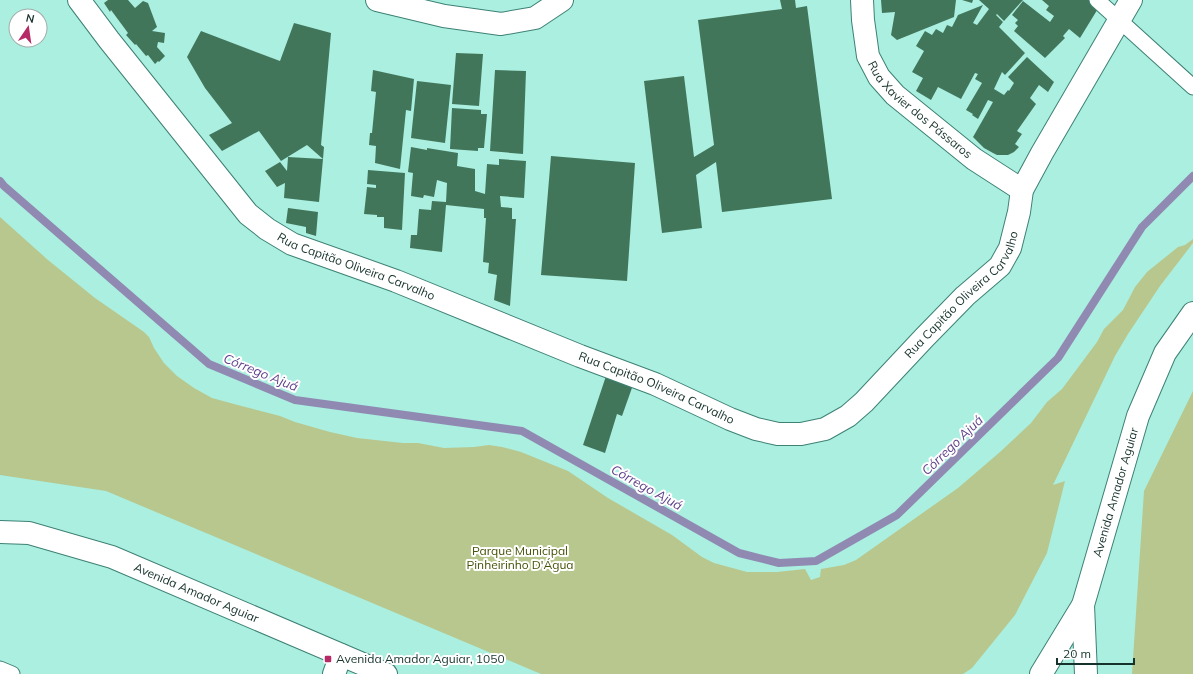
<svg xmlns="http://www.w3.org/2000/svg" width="1193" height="674" font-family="Mulish,sans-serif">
<rect width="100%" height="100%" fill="#aaefe0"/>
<!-- green -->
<path fill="#b8c78e" d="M0,217L48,260L95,298L144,332L149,337L154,348L164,363L177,376L194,388L212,398L234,404L280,416L295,422L330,432L357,438L403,443H418L444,448L474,447L489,445L502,447L521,452L568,471L608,498L672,535L702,557L714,563L747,572H777L805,569L811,580L820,577L821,569L844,565L856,560L958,488L1000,452L1031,423L1047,402L1062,389L1097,342L1104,329L1123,310L1135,287L1147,272L1178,247L1185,245L1193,239V243L1160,286L1128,334L1115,356L1053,485L1065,481L1047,553L1015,615L972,668L963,674H541L106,491L0,475Z
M1193,391V674H1132L1144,491Z"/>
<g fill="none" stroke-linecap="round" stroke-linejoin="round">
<!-- stream -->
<path stroke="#908ab2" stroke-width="8" d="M0,181L4,186L209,364L295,400L522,431L739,553L779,563L816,561L897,515L1058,358L1142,227L1193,176"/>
</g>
<!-- building -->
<path fill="#42765b" d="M108,0H128L135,8L143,1L148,3L157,27L152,31L165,33L164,43L158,42L157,47L165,56L159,62L158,61L155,64L148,55L146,56L136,44L135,45L126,35L128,33L111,10L110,12L104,3Z
M780,0H795L796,8L807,6L832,199L722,212L716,162L696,175L702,228L662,233L644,81L684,76L694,157L714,145L698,20L782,9Z
M881,0H956L954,17L897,40L891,35L895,12L882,13Z
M962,0H973L972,3Z
M979,0H1023L1004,21L997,14L996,15L1003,22L999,27L1025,53L1005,75L1002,72L994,89L1004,95L1008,90L1009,91L1014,83L1008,77L1027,57L1054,82L1048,92L1039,85L1030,98L1036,104L1017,131L1022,134L1015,144L1019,147L1014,152L1008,155H997L993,153L984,148L973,137L993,102L988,100L978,119L972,115L973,114L966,110L982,83L975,79L978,74L975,73L961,99L938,87L931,100L916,91L923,78L912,72L924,51L916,46L925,31L932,35L936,29L943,33L947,25L952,27L958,15L983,5L973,23L977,25L989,9Z
M1042,0H1091L1099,7L1080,38L1069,29L1063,36L1065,38L1045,58L1014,31L1018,26L1015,23L1018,20L1012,15L1023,1L1050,22L1054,16L1046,10L1049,6Z
M294,23L331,33L321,145L324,147L323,159L307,145L281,161L259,131L222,151L209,135L232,123L205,88L187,57L201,31L280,61Z
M456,53L483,54L479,106L452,104Z
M373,70L414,79L411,111L406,110L400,169L375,163L376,146L369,145L370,133H372L376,92L371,91Z
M495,70L526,71L523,154L490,151Z
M417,81L451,85L445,143L411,138Z
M452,108L481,110V114H487L484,148H478V151L450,149Z
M411,147L427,150V148L458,153L457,166L475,169V191L485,194L487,164L499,165V159L526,161L524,198L500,196L501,207L512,208V219H516L510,306L494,300L497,275L488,273L489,263L483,262L486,218H484V209L446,205L442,252L410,248L411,235H417L419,209L431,210L432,201L446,202L447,183L437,180L434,197L424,195L423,198L411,196L413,173L408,172Z
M551,156L635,163L627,281L541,275Z
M288,157L323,159L319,202L284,198L285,183L277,187L265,171L280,162L287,171Z
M368,170L405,173L402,230L384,228V217H377V215L364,214L367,187L376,188V185L367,184Z
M288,208L318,212L316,236L306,233V227L286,223Z
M606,376L633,385L622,416L617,414L605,453L583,445Z"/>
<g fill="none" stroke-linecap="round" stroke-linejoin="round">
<defs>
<path id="service" d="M1097,0L1193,87
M0,669L12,674"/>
<g id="minor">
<path id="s1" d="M79,0L109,40L248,214L267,229L292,244L396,281L580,356L655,384L730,419L756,429L778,434H801L825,429L848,416L864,402L924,338L965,296L1000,266L1010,248L1019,212L1022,190L1042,153L1131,0"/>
<path id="s2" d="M862,0L863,20L868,56L879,77L895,95L974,159L1022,190"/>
<path id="s3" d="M0,532L29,533L112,557L386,674"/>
<path d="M1083,605L1086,674"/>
<path d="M334,674L341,655"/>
<path id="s4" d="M1041,674L1083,605L1138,416L1165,353L1193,313"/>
</g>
<path id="secondary" d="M377,0L444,16L501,24L535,18L562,0"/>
</defs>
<!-- service casing -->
<use href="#service" stroke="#3e8175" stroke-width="17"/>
<!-- minor casing -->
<use href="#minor" stroke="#3e8175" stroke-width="24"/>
<!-- secondary casing -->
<use href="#secondary" stroke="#3e8175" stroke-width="24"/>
<!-- service -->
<use href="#service" stroke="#fff" stroke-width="15"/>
<!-- minor -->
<use href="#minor" stroke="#fff" stroke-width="22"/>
<!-- secondary -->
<use href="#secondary" stroke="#fff" stroke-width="22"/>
</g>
<!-- markers -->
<rect fill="#b62b66" stroke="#fff" stroke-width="1.5" x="324" y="655" width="8" height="8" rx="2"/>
<g text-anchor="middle" stroke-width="4" stroke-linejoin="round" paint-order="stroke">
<!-- street labels -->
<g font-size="12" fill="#16322c" stroke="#fff">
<text dy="4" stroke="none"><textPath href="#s2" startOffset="132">Rua Xavier dos Pássaros</textPath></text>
<text dy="4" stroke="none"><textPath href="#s1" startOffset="394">Rua Capitão Oliveira Carvalho</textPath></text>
<text dy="4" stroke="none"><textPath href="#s1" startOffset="1090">Rua Capitão Oliveira Carvalho</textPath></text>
<text dy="4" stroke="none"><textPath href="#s1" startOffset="718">Rua Capitão Oliveira Carvalho</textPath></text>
<text dy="4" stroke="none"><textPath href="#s4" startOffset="198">Avenida Amador Aguiar</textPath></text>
<text dy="4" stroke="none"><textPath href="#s3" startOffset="207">Avenida Amador Aguiar</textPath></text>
</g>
<!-- park labels -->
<g font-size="12" fill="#455208" stroke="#fff">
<text x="520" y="555">Parque Municipal<tspan x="520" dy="14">Pinheirinho D'Água</tspan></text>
</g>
<!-- poi labels -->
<g font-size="12" fill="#16322c" stroke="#fff" text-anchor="start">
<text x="336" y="663">Avenida Amador Aguiar, 1050</text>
</g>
<!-- water labels -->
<g font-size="13" font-style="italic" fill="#60438b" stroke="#fff">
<text transform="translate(261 372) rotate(22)" y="5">Córrego Ajuá</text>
<text transform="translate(952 445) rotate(-44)" y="5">Córrego Ajuá</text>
<text transform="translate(647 487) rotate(29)" y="5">Córrego Ajuá</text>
</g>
</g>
<!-- north arrow -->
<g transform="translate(28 28) rotate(13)"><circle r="19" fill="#ffffff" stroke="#a2adab"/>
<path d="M0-3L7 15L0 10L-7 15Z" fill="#b62b66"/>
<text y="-6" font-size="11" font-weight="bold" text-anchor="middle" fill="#16322c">N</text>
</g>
<!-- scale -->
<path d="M1057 658v6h77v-6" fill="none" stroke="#16322c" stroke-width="2"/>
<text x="1063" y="658" font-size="12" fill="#16322c" stroke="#ffffff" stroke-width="3" paint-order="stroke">20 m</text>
</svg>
